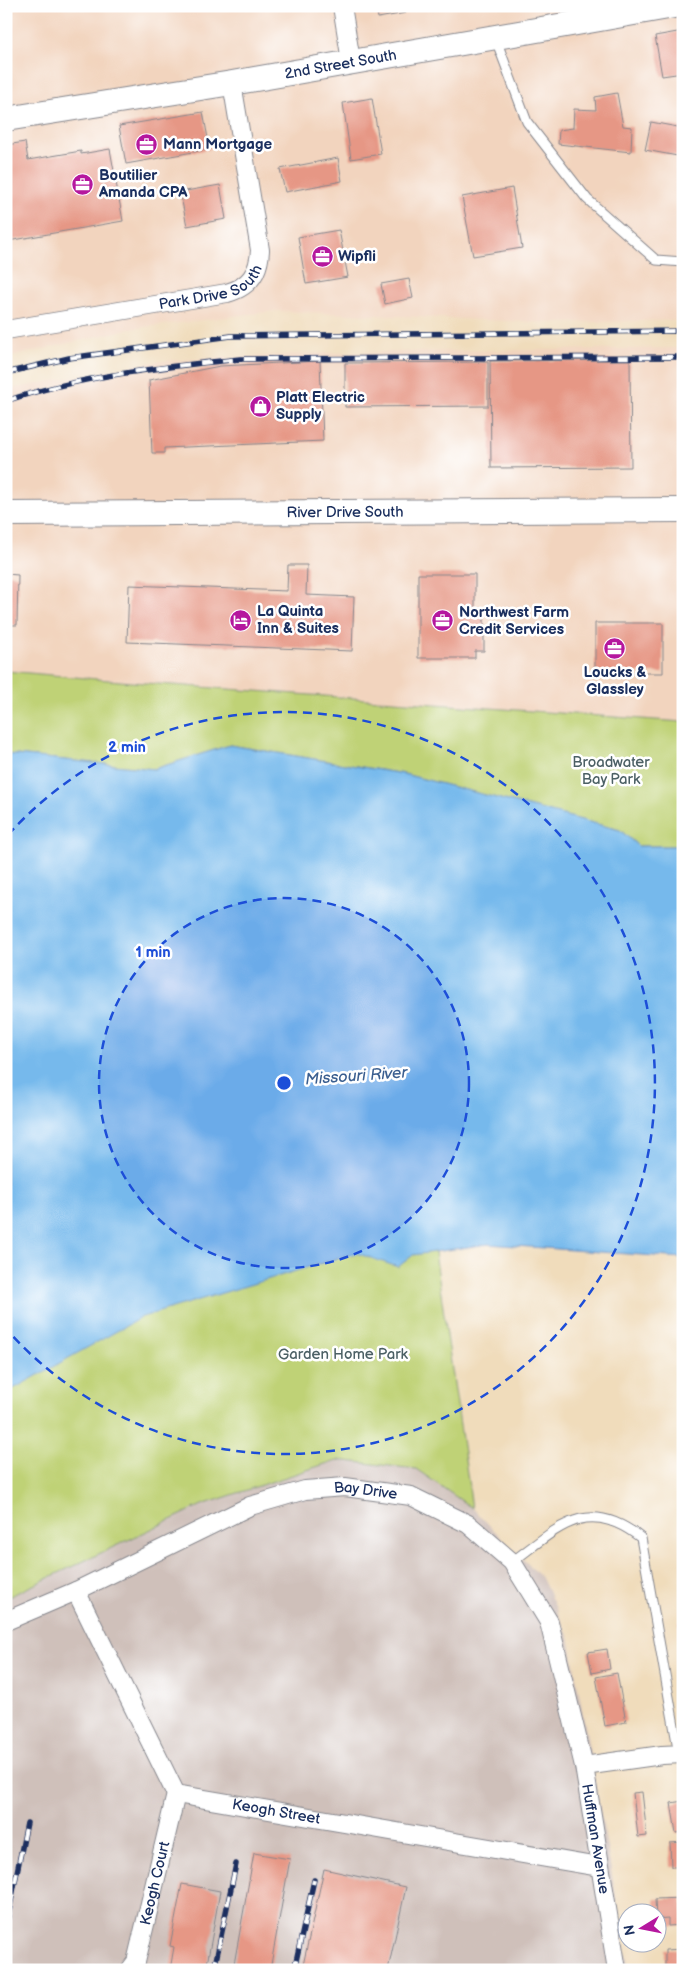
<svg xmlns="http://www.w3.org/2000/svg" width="689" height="1976" font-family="'Balsamiq Sans',sans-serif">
<rect width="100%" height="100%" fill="#fff"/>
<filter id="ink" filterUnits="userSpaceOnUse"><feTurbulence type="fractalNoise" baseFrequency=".02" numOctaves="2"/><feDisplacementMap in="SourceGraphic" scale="10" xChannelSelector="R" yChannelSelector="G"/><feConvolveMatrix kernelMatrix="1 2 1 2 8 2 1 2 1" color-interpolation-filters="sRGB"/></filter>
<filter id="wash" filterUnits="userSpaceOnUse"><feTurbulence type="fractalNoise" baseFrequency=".0096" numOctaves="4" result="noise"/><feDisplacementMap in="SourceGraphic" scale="20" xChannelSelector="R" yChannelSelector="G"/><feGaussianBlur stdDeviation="1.12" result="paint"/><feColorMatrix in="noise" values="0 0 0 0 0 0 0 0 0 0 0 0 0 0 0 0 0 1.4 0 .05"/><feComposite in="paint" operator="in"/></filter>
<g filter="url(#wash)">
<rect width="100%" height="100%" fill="#f0dcbb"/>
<!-- built -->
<path fill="#f2d4be" d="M6,6H683V320L552,323L277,311L129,329L6,358Z
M683,348V722L131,682L6,671V390L158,361L323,353Z"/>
<!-- industrial -->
<path fill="#cfc0ba" d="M337,1460L416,1469L472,1508L542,1578L569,1637L629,1970H6V1598L202,1505Z"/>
<!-- green -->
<path fill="#bfd276" stroke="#6d806a" d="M6,671L131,682L683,722V846H638L620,830L404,774L230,745L154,769L6,754Z
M433,1238L472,1508L416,1469L337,1460L202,1505L6,1598V1383L61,1340L288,1252Z"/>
<!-- water -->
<path fill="#76b9ec" stroke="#4874a5" d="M230,745L404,774L620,830L638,846H683V1258L488,1244L413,1255L398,1267L356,1253L142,1317L6,1393V754L154,769Z"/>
<g id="blocks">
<!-- building -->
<path fill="#e69785" d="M376,6H405L406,13L378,18Z
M683,31V73L662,76L655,36Z
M617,93L623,126L632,127L631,152L558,144L559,130L573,128L574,109L596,110L595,97Z
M372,98L381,154L351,159L343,103Z
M203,112L210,149L126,164L119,126Z
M651,122L683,128V157L645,150Z
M25,142L28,160L81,151V154L110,149L123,221L8,241L6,145Z
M338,158L342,181L285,192L280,169Z
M220,185L226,219L187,226L180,192Z
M512,188L522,248L473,256L462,197Z
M339,230L348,277L306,284L298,237Z
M409,279L413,298L385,304L381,284Z
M630,360L631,467L491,468L490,361Z
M320,361L323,441L164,448V453H152L149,380L220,366Z
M488,362V406L345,407V363Z
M288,565H307L306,595L354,597L352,651L127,642L129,585L287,591Z
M6,574L18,575L17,625H6Z
M418,574H475V617H484V651H475V658H418Z
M595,623H663V673H595Z
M679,1622H683V1634H681Z
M607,1649L610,1669L592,1673L588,1652Z
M617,1673L626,1722L605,1726L596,1677Z
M642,1792L647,1836L638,1837L633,1793Z
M683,1801V1832L676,1833L671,1803Z
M683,1842V1867H671L670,1843Z
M254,1853L290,1859L270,1970H233Z
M324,1869L406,1887L388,1970H302Z
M182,1884L220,1891L206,1970H170L174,1947L170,1946Z
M683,1898V1925L668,1926V1918L656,1919L655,1899Z
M683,1949V1970H665V1950Z"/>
</g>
</g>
<g filter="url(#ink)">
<use href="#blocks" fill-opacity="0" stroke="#86868c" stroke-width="1"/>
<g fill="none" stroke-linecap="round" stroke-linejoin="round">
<defs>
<path id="lane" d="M495,37L527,122L587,199L656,260L683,262
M512,1562C558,1528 587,1495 641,1538L679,1754"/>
<g id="street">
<path d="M342,6L351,61"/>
<path id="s1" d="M6,330L227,293C249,287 259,273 260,250L232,83"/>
<path id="s2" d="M76,1591L176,1794L599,1867"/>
<path id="s3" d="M6,1621L76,1591L250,1506L305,1490L345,1487L411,1496L468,1524L512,1562L549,1622L584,1766L617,1970"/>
<path d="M584,1766L662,1755L683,1754"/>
<path id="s4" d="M130,1970L136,1962L176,1794"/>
</g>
<g id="secondary">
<path id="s5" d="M6,119L232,83L674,6"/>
<path id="s6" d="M6,514L683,510"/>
</g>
</defs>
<!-- lane casing -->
<use href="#lane" stroke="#86868c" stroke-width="11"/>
<!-- street casing -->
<use href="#street" stroke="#86868c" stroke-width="20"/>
<!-- secondary casing -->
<use href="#secondary" stroke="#86868c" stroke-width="26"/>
<!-- lane -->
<use href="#lane" stroke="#fff" stroke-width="9"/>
<!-- street -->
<use href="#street" stroke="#fff" stroke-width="18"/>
<!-- secondary -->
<use href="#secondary" stroke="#fff" stroke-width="24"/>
<defs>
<path id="rail" d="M6,373L69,358L231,336L683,331
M6,401C80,376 162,367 240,359L683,357
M6,1926L27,1823
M214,1970L236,1864
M294,1970L314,1880"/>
</defs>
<!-- rail casing -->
<use href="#rail" stroke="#1b2f5e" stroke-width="5.5"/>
<!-- rail -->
<use href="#rail" stroke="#fff" stroke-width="4" stroke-dasharray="11" stroke-linecap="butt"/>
</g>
</g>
<!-- distance rings -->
<circle cx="284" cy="1083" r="185" fill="#1d4ed8" fill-opacity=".12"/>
<g fill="none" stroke="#1d4ed8" stroke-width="2.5" stroke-dasharray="9 6">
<circle cx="284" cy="1083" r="185"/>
<path d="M8 835A371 371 0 1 1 8 1331"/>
</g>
<!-- icons -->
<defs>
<symbol id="office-disc" viewBox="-11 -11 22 22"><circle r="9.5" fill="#b5179e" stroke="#fff"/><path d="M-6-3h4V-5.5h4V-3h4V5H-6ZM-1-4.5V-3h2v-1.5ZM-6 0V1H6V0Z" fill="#fff"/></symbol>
<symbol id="shop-disc" viewBox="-11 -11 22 22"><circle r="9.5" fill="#b5179e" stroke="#fff"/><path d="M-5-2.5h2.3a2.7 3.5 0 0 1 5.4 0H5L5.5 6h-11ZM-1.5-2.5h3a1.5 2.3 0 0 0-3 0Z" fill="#fff"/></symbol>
<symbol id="hotel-disc" viewBox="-11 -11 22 22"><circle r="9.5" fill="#b5179e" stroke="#fff"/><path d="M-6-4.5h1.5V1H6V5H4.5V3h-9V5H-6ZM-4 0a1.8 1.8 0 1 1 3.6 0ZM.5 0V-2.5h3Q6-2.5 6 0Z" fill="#fff"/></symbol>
</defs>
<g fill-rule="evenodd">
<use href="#office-disc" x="134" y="132" width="25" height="25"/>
<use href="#office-disc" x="70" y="172" width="25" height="25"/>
<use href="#office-disc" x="310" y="244" width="25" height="25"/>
<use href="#shop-disc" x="248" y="394" width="25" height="25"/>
<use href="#hotel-disc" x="228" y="608" width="25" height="25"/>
<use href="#office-disc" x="430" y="608" width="25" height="25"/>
<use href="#office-disc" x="602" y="636" width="25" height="25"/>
</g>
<g text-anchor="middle" stroke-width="5" stroke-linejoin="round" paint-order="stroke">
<!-- street labels -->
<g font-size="15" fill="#1b2f5e" stroke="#fff">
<text dy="5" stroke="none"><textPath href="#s5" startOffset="339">2nd Street South</textPath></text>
<text dy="5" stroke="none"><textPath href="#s1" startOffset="211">Park Drive South</textPath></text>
<text dy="5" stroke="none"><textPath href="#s6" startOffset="339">River Drive South</textPath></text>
<text dy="5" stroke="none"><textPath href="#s3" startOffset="388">Bay Drive</textPath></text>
<text dy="5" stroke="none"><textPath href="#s2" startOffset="328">Keogh Street</textPath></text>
<text dy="5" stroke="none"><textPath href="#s3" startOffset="848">Huffman Avenue</textPath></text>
<text dy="5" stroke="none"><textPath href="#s4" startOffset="91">Keogh Court</textPath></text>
</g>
<!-- poi labels -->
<g font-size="15" font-weight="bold" fill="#1b2f5e" stroke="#fff" text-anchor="start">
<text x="163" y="149">Mann Mortgage</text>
<text x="99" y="180">Boutilier<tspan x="99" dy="17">Amanda CPA</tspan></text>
<text x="338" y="261">Wipfli</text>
<text x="276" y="402">Platt Electric<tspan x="276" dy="17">Supply</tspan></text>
<text x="257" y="616">La Quinta<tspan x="257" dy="17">Inn &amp; Suites</tspan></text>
<text x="459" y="617">Northwest Farm<tspan x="459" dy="17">Credit Services</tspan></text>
<text x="615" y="677" text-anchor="middle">Loucks &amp;<tspan x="615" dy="17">Glassley</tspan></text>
</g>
<!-- park labels -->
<g font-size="15" fill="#4c6065" stroke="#fff">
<text x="611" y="767">Broadwater<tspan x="611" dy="17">Bay Park</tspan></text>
<text x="343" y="1359">Garden Home Park</text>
</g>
<!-- water labels -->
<g font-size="16" font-style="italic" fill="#3b5f90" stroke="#fff">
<text transform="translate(356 1075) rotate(-4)" y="6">Missouri River</text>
</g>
</g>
<circle cx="284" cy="1083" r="8" fill="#1d4ed8" stroke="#fff" stroke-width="2.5"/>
<g font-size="15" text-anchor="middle" font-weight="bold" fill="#1d4ed8" stroke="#fff" stroke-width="5" stroke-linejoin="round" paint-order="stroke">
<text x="127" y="752">2 min</text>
<text x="153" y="957">1 min</text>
</g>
<!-- margin -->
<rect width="689" height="1976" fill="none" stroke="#fff" stroke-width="25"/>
<!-- north arrow -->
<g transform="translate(642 1928) rotate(260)"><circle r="24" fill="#ffffff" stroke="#a4acbf"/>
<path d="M0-4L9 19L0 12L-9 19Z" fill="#b5179e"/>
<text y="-8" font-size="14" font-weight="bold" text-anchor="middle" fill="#1b2f5e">N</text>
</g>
</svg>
